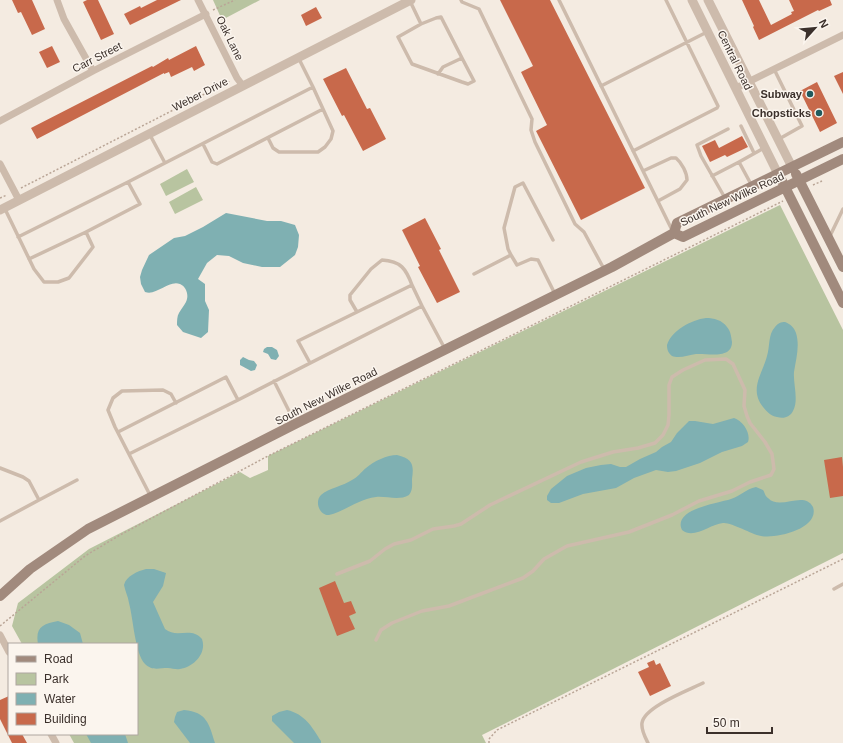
<svg xmlns="http://www.w3.org/2000/svg" width="843" height="743" font-family="Helvetica,sans-serif">
<rect width="100%" height="100%" fill="#f4ebe1"/>
<!-- green -->
<path fill="#b8c4a0" d="M213,0H260L222,20Z
M187,169L194,182L166,196L160,184Z
M196,187L203,200L175,214L169,202Z
M780,205L843,330V553L482,735L486,743H74L69,734H137V644H22L12,626L18,603L89,549L240,472L250,478L268,470V456Z"/>
<!-- water -->
<path fill="#7fb0b2" d="M226,213L267,221H281L295,225L299,235L298,247L295,255L280,267H262L243,263L229,256L217,255L207,263L198,279L205,284V301L209,310L208,332L201,338L183,332L177,325C177,321 177,316 179,313C181,309 184,306 186,302C189,296 187,287 180,284C168,280 157,296 145,292L141,284L140,277L142,270L149,255L174,238L185,236L203,227Z
M706,318C714,318 722,320 727,327C731,332 731,336 732,342C732,360 707,353 696,354C689,355 679,359 672,356C668,353 667,349 667,345C672,330 691,320 706,318Z
M785,322C790,324 794,327 796,333C800,346 796,359 794,372C793,384 799,400 793,411C790,417 784,419 777,417C771,416 767,412 763,407C749,389 762,375 767,356C770,347 768,334 775,327C778,323 781,322 785,322Z
M267,347H272L277,350L279,356L276,360L271,359L268,354L263,352L264,349Z
M243,357L249,360L254,361L257,365L255,370L251,371L240,365V360Z
M734,418C743,421 751,433 748,442L742,446L722,452L700,463L676,471L668,472L656,470L634,478L616,488L583,494L559,503H551L547,500V496L551,489L567,476L586,468L601,465L611,464L620,467H626L640,459L656,452L662,447L671,442L677,433L689,421H695L713,424Z
M397,455C413,459 414,465 412,479C412,485 413,490 409,495C399,501 387,496 376,497C358,499 346,511 329,515C320,516 314,502 321,495C329,488 343,486 352,480C358,477 361,472 366,468C374,461 387,455 397,455Z
M756,487L763,490C765,493 765,496 768,498C780,511 804,490 813,507C820,529 776,539 761,536C751,534 731,522 723,523C710,524 694,540 682,530C672,509 719,503 731,499C740,496 746,489 756,487Z
M146,569H154L166,573L163,586L153,602L165,629C177,639 191,626 202,639C207,653 194,667 180,669C176,670 172,668 168,668C159,668 152,671 145,664C135,654 133,617 129,603C128,596 125,591 124,585C126,576 138,571 146,569Z
M58,621L69,625L80,633L83,644H38C35,627 43,624 58,621Z
M184,710C207,712 209,724 215,743H190L174,722L175,717L177,712Z
M287,710C305,714 312,727 321,741V743H294L272,721V716L279,712Z
M86,734H125L128,743H91Z"/>
<!-- building -->
<path fill="#c8694b" d="M12,0H32L45,29L32,35L21,12L18,13Z
M87,0H98L114,34L101,40L83,2Z
M157,0H181L130,25L124,14L140,6L141,8Z
M500,0H550L645,188L581,220L536,131L547,125L521,72L533,66Z
M742,0H759L771,25L792,14L791,12L794,11L789,0H830L832,5L819,11L818,10L759,40L753,27L754,26Z
M316,7L322,18L306,26L301,15Z
M52,46L60,62L47,68L39,52Z
M196,46L205,65L194,71L192,67L171,77L169,72L164,74V73L37,139L31,128L152,66L153,67L168,58L169,60Z
M346,68L367,109L370,108L386,139L363,151L344,115L342,116L323,79Z
M843,72V94L834,76Z
M817,82L837,123L820,132L800,91Z
M742,136L748,147L727,157L725,155L710,162L702,146L715,140L719,148Z
M425,218L441,249L439,250L460,292L437,303L418,267L420,266L402,230Z
M842,457L843,467V496L830,498L824,460Z
M335,581L344,603L351,601L356,613L349,616L355,629L337,636L319,588Z
M654,660L656,665L660,663L671,686L650,696L638,672L649,667L647,663Z
M9,696V734H22L27,743H12L0,719V700Z"/>
<g fill="none" stroke-linecap="round" stroke-linejoin="round">
<!-- path -->
<path stroke="#b9a596" stroke-width="1.5" stroke-dasharray="2 2" stroke-linecap="butt" d="M213,10L235,0
M813,185L822,181
M21,188L230,81
M0,198L7,195
M0,626L85,556L120,535L268,456L783,201
M489,743V739L497,730L843,559"/>
<!-- service -->
<path stroke="#cdbbac" stroke-width="3.5" d="M461,0L462,2L479,9L532,119L531,130L535,142L575,224L584,232L604,269
M559,0L672,230
M410,1L421,24L398,37L412,64L462,82L468,84L474,81L462,58L443,67L438,74
M421,24L436,18L441,17L462,58
M774,69L802,126L779,139
M601,86L707,32
M741,126L754,153
M150,135L165,163
M268,138L273,148L279,152H318L325,147L331,139L333,131L313,87
M203,144L212,162L217,164L323,109
M633,151L717,108L718,106L666,0
M643,171L671,158H676C682,163 687,173 687,180L680,189L658,201
M712,176L739,162
M752,186L739,162L764,148
M725,198L701,156L697,145L728,129
M5,209L34,269L44,282H58L69,278L93,247L86,232L140,204L128,182L313,87L299,59
M830,236L843,209
M18,237L128,182
M511,255L508,249L504,228L515,187L523,183L553,240
M29,259L86,232
M474,274L511,255L517,265L531,259L538,260L555,294
M357,312L350,300V295L371,269L382,260C401,261 406,269 412,285
M310,363L298,341L412,285L422,306
M274,381L295,423
M238,400L422,306L445,349
M118,432L226,377L238,400L129,454
M0,468L23,477L29,481L39,500L77,480
M151,497L115,427L108,410L113,398L122,391L163,390L171,394L176,403
M0,521L39,500
M337,574L370,561L385,549L394,544L411,540L433,529L454,526L461,524L490,505L581,462L613,452L638,448L655,443L663,435L668,425L669,415V385L672,377L683,370L705,360L726,359L733,364L745,390L744,406L747,416L750,423L765,442L772,454L774,469L771,475L750,482L732,491L699,501L672,515L629,532L567,546L544,559L533,571L523,578L449,606L422,611L392,623L381,630L376,640
M834,589L843,584
M648,743C645,737 641,730 642,723C644,707 689,690 703,683"/>
<!-- minor -->
<path stroke="#cdbbac" stroke-width="7" d="M57,0L64,19L93,71
M198,0L237,78L243,86
M736,88L843,35
M0,121L93,71L206,14
M0,164L19,200
M0,635L9,652
M51,734L56,743"/>
<!-- tertiary -->
<path stroke="#cdbbac" stroke-width="9" d="M692,0L778,174
M708,0L792,167
M0,210L411,0"/>
<!-- secondary -->
<path stroke="#a18a7d" stroke-width="10" d="M796,174L843,267
M782,181L843,303
M674,233L683,237L843,159
M0,596L30,569L88,529L295,424L612,267L674,233L677,223L843,142"/>
</g>
<!-- markers -->
<g fill="#1f5a5e" stroke="#fbf5ee" stroke-width="1.5">
<circle cx="810" cy="94" r="4"/>
<circle cx="819" cy="113" r="4"/>
</g>
<g text-anchor="middle" stroke-width="3" stroke-linejoin="round" paint-order="stroke">
<!-- street labels -->
<g font-size="11" fill="#3b302b" stroke="#fbf5ee">
<text transform="translate(230 38) rotate(64)" y="4">Oak Lane</text>
<text transform="translate(97 57) rotate(-27)" y="4">Carr Street</text>
<text transform="translate(735 60) rotate(64)" y="4">Central Road</text>
<text transform="translate(200 94) rotate(-27)" y="4">Weber Drive</text>
<text transform="translate(732 199) rotate(-25)" y="4">South New Wilke Road</text>
<text transform="translate(326 396) rotate(-27)" y="4">South New Wilke Road</text>
</g>
<!-- poi labels -->
<g font-size="11" font-weight="bold" fill="#3b302b" stroke="#fbf5ee" text-anchor="end">
<text x="802" y="98">Subway</text>
<text x="811" y="117">Chopsticks</text>
</g>
</g>
<!-- legend -->
<rect x="8" y="643" width="130" height="92" fill="#fbf5ee" stroke="#aea6a0"/>
<rect x="16" y="656" width="20" height="6" fill="#a18a7d" stroke="#aea6a0"/>
<text x="44" y="663" font-size="12" fill="#3b302b">Road</text>
<rect x="16" y="673" width="20" height="12" fill="#b8c4a0" stroke="#aea6a0"/>
<text x="44" y="683" font-size="12" fill="#3b302b">Park</text>
<rect x="16" y="693" width="20" height="12" fill="#7fb0b2" stroke="#aea6a0"/>
<text x="44" y="703" font-size="12" fill="#3b302b">Water</text>
<rect x="16" y="713" width="20" height="12" fill="#c8694b" stroke="#aea6a0"/>
<text x="44" y="723" font-size="12" fill="#3b302b">Building</text>
<!-- north arrow -->
<g transform="translate(815 28) rotate(63)" stroke="#fbf5ee" stroke-width="3" paint-order="stroke">
<path d="M0-3L7 15L0 10L-7 15Z" fill="#3b302b"/>
<text y="-6" font-size="11" font-weight="bold" text-anchor="middle" fill="#3b302b">N</text>
</g>
<!-- scale -->
<path d="M707 727v6h65v-6" fill="none" stroke="#3b302b" stroke-width="2"/>
<text x="713" y="727" font-size="12" fill="#3b302b" stroke="#fbf5ee" stroke-width="3" paint-order="stroke">50 m</text>
</svg>
